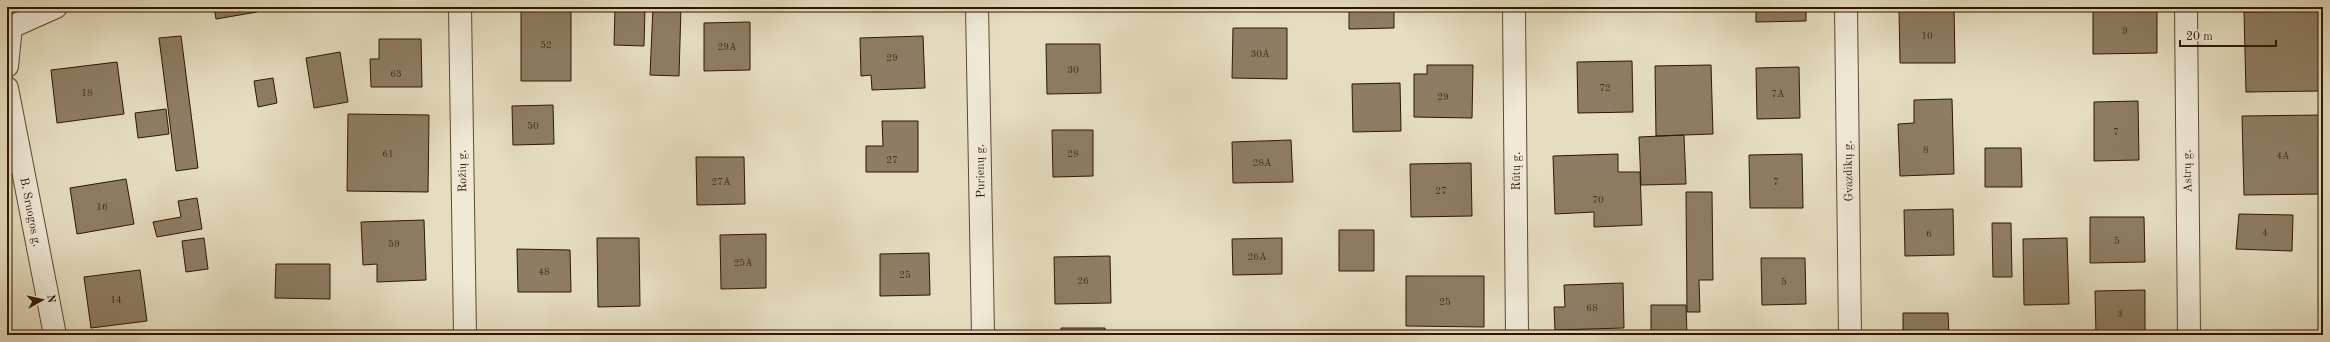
<svg xmlns="http://www.w3.org/2000/svg" width="2330" height="342" font-family="'Old Standard TT',serif">
<rect width="100%" height="100%" fill="#e6ddc0"/>
<filter id="stains"><feTurbulence type="fractalNoise" baseFrequency=".005" numOctaves="4"/><feColorMatrix values="0 0 0 0 .2 0 0 0 0 .09 0 0 0 0 .02 0 0 0 .5 -.17"/></filter>
<radialGradient id="worn" r=".72"><stop offset=".6" stop-color="#630" stop-opacity="0"/><stop offset="1" stop-color="#630" stop-opacity=".3"/></radialGradient>
<!-- building -->
<path fill="#8e7d64" stroke="#2f1600" d="M214,7H257V12L216,19Z
M521,7H571V81H521Z
M615,7H645L644,46L614,45Z
M653,7H681L679,76L650,75Z
M1349,7H1394V28L1349,29Z
M1422,7H1466V10H1422Z
M1756,7H1806V21L1756,22Z
M1899,7H1954L1955,63H1900Z
M2093,7H2157V53L2093,54Z
M2319,11L2320,91L2246,92L2244,12Z
M750,22V70L704,71V23Z
M1233,28H1287V79L1232,78Z
M181,36L198,168L176,171L159,38Z
M923,36L925,88L872,90L871,75L861,76L860,38Z
M379,39H421L422,87H371L370,59H379Z
M1046,44H1100L1101,93L1047,94Z
M340,52L348,102L314,108L306,58Z
M1632,61L1633,112L1578,113L1577,62Z
M117,62L124,114L57,123L51,70Z
M1427,65H1473L1472,118L1414,117V74H1427Z
M1711,65L1713,134L1656,136L1655,66Z
M1799,67L1800,118L1757,119L1756,68Z
M273,78L277,103L258,107L254,81Z
M1400,83L1401,131L1353,132L1352,84Z
M1952,99L1954,174L1900,176L1898,124L1914,123V100Z
M2138,101L2139,160L2094,161V102Z
M553,105L554,144L513,145L512,106Z
M166,109L169,134L138,138L135,113Z
M348,114L429,115L428,192L347,191Z
M2323,115V194L2244,195L2242,116Z
M882,121H918V172H866V146H883Z
M1052,130H1093V176L1053,177Z
M1684,135L1686,184L1641,185L1639,137Z
M1291,140L1293,182L1233,183L1232,142Z
M1985,148H2021L2022,187H1985Z
M1618,154V172H1640L1642,225L1594,227V212L1555,214L1553,156Z
M1802,154L1803,208H1750L1749,155Z
M696,157H744L745,204L697,205Z
M1471,163L1472,216L1411,217L1410,164Z
M126,179L134,224L77,234L70,188Z
M1686,192H1712L1713,280H1699L1700,312H1687Z
M197,198L202,229L157,237L153,222L181,217L178,201Z
M1953,209L1954,255L1905,256L1904,210Z
M2239,214L2293,215L2292,251L2236,249Z
M2090,217H2144L2145,262L2090,263Z
M424,220L426,280L377,282V264L363,265L361,222Z
M1992,223H2011L2012,277H1993Z
M1339,230H1374V271H1339Z
M766,234V288L721,289L720,235Z
M204,238L208,269L186,272L182,241Z
M597,238H639L640,306L598,307Z
M1282,238V274L1233,275L1232,239Z
M2067,238L2069,304L2024,305L2023,239Z
M517,249L570,250L571,292H518Z
M2321,251H2323V294H2321Z
M929,253L930,295L880,296V254Z
M1110,256L1111,303L1055,304L1054,257Z
M1761,258H1805L1806,304L1762,305Z
M276,264H330V299L275,298Z
M140,270L147,321L91,328L84,277Z
M1406,276H1484V327L1406,326Z
M1623,283L1624,328L1555,330L1554,307H1565L1564,285Z
M2145,290V335H2096L2095,291Z
M7,304L11,335H7Z
M1651,305H1686L1687,335H1651Z
M1903,313H1948L1949,335H1903Z
M1061,328H1105V335H1061Z
M883,331H925V335H883Z"/>
<g fill="none" stroke-linecap="round" stroke-linejoin="round">
<defs>
<path id="minor" d="M977,7L983,335
M1514,7L1517,335
M1846,7L1850,335
M2186,7L2189,335
M7,66L11,27L56,7
M7,88L55,335"/>
<path id="tertiary" d="M460,7L465,335"/>
</defs>
<!-- minor casing -->
<use href="#minor" stroke="#5d4830" stroke-width="24"/>
<!-- tertiary casing -->
<use href="#tertiary" stroke="#5d4830" stroke-width="24"/>
<!-- minor -->
<use href="#minor" stroke="#efe9d6" stroke-width="22"/>
<!-- tertiary -->
<use href="#tertiary" stroke="#efe9d6" stroke-width="22"/>
</g>
<g text-anchor="middle" stroke-width="3" stroke-linejoin="round" paint-order="stroke">
<!-- number labels -->
<g font-size="10" fill="#473019">
<text x="2125" y="34">9</text>
<text x="1927" y="39">10</text>
<text x="546" y="48">52</text>
<text x="727" y="50">29A</text>
<text x="1260" y="57">30A</text>
<text x="892" y="61">29</text>
<text x="1073" y="73">30</text>
<text x="396" y="77">63</text>
<text x="1605" y="91">72</text>
<text x="87" y="96">18</text>
<text x="1778" y="97">7A</text>
<text x="1443" y="100">29</text>
<text x="533" y="129">50</text>
<text x="2116" y="135">7</text>
<text x="1926" y="153">8</text>
<text x="388" y="157">61</text>
<text x="1073" y="157">28</text>
<text x="2283" y="159">4A</text>
<text x="892" y="163">27</text>
<text x="1262" y="166">28A</text>
<text x="721" y="185">27A</text>
<text x="1776" y="185">7</text>
<text x="1441" y="194">27</text>
<text x="1598" y="203">70</text>
<text x="102" y="210">16</text>
<text x="2265" y="236">4</text>
<text x="1929" y="237">6</text>
<text x="2117" y="244">5</text>
<text x="394" y="247">59</text>
<text x="1257" y="260">26A</text>
<text x="743" y="266">25A</text>
<text x="544" y="275">48</text>
<text x="905" y="278">25</text>
<text x="1083" y="284">26</text>
<text x="1784" y="285">5</text>
<text x="116" y="303">14</text>
<text x="1445" y="305">25</text>
<text x="1592" y="311">68</text>
<text x="2120" y="317">3</text>
</g>
<!-- street labels -->
<g font-size="12" fill="#2f1600" stroke="#efe9d6">
<text transform="translate(462 171) rotate(-91)" y="4">Rožių g.</text>
<text transform="translate(980 171) rotate(-91)" y="4">Purienų g.</text>
<text transform="translate(1516 171) rotate(-90)" y="4">Rūtų g.</text>
<text transform="translate(1848 171) rotate(-91)" y="4">Gvazdikų g.</text>
<text transform="translate(2187 171) rotate(-91)" y="4">Astrų g.</text>
<text transform="translate(31 212) rotate(79)" y="4">B. Sruogos g.</text>
</g>
</g>
<!-- margin -->
<rect width="2330" height="342" fill="none" stroke="#e6ddc0" stroke-width="24"/>
<rect x="8" y="8" width="2314" height="326" fill="none" stroke="#2f1600" stroke-width="2"/>
<rect x="12" y="12" width="2306" height="318" fill="none" stroke="#2f1600"/>
<!-- north arrow -->
<g transform="translate(42 300) rotate(82)" stroke="#efe9d6" stroke-width="3" paint-order="stroke">
<path d="M0-3L7 15L0 10L-7 15Z" fill="#2f1600"/>
<text y="-6" font-size="11" font-weight="bold" text-anchor="middle" fill="#2f1600">N</text>
</g>
<!-- scale -->
<path d="M2180 40v6h96v-6" fill="none" stroke="#2f1600" stroke-width="2"/>
<text x="2186" y="40" font-size="12" fill="#2f1600" stroke="#efe9d6" stroke-width="3" paint-order="stroke">20 m</text>
<rect width="100%" height="100%" filter="url(#stains)"/>
<rect width="100%" height="100%" fill="url(#worn)"/>
</svg>
